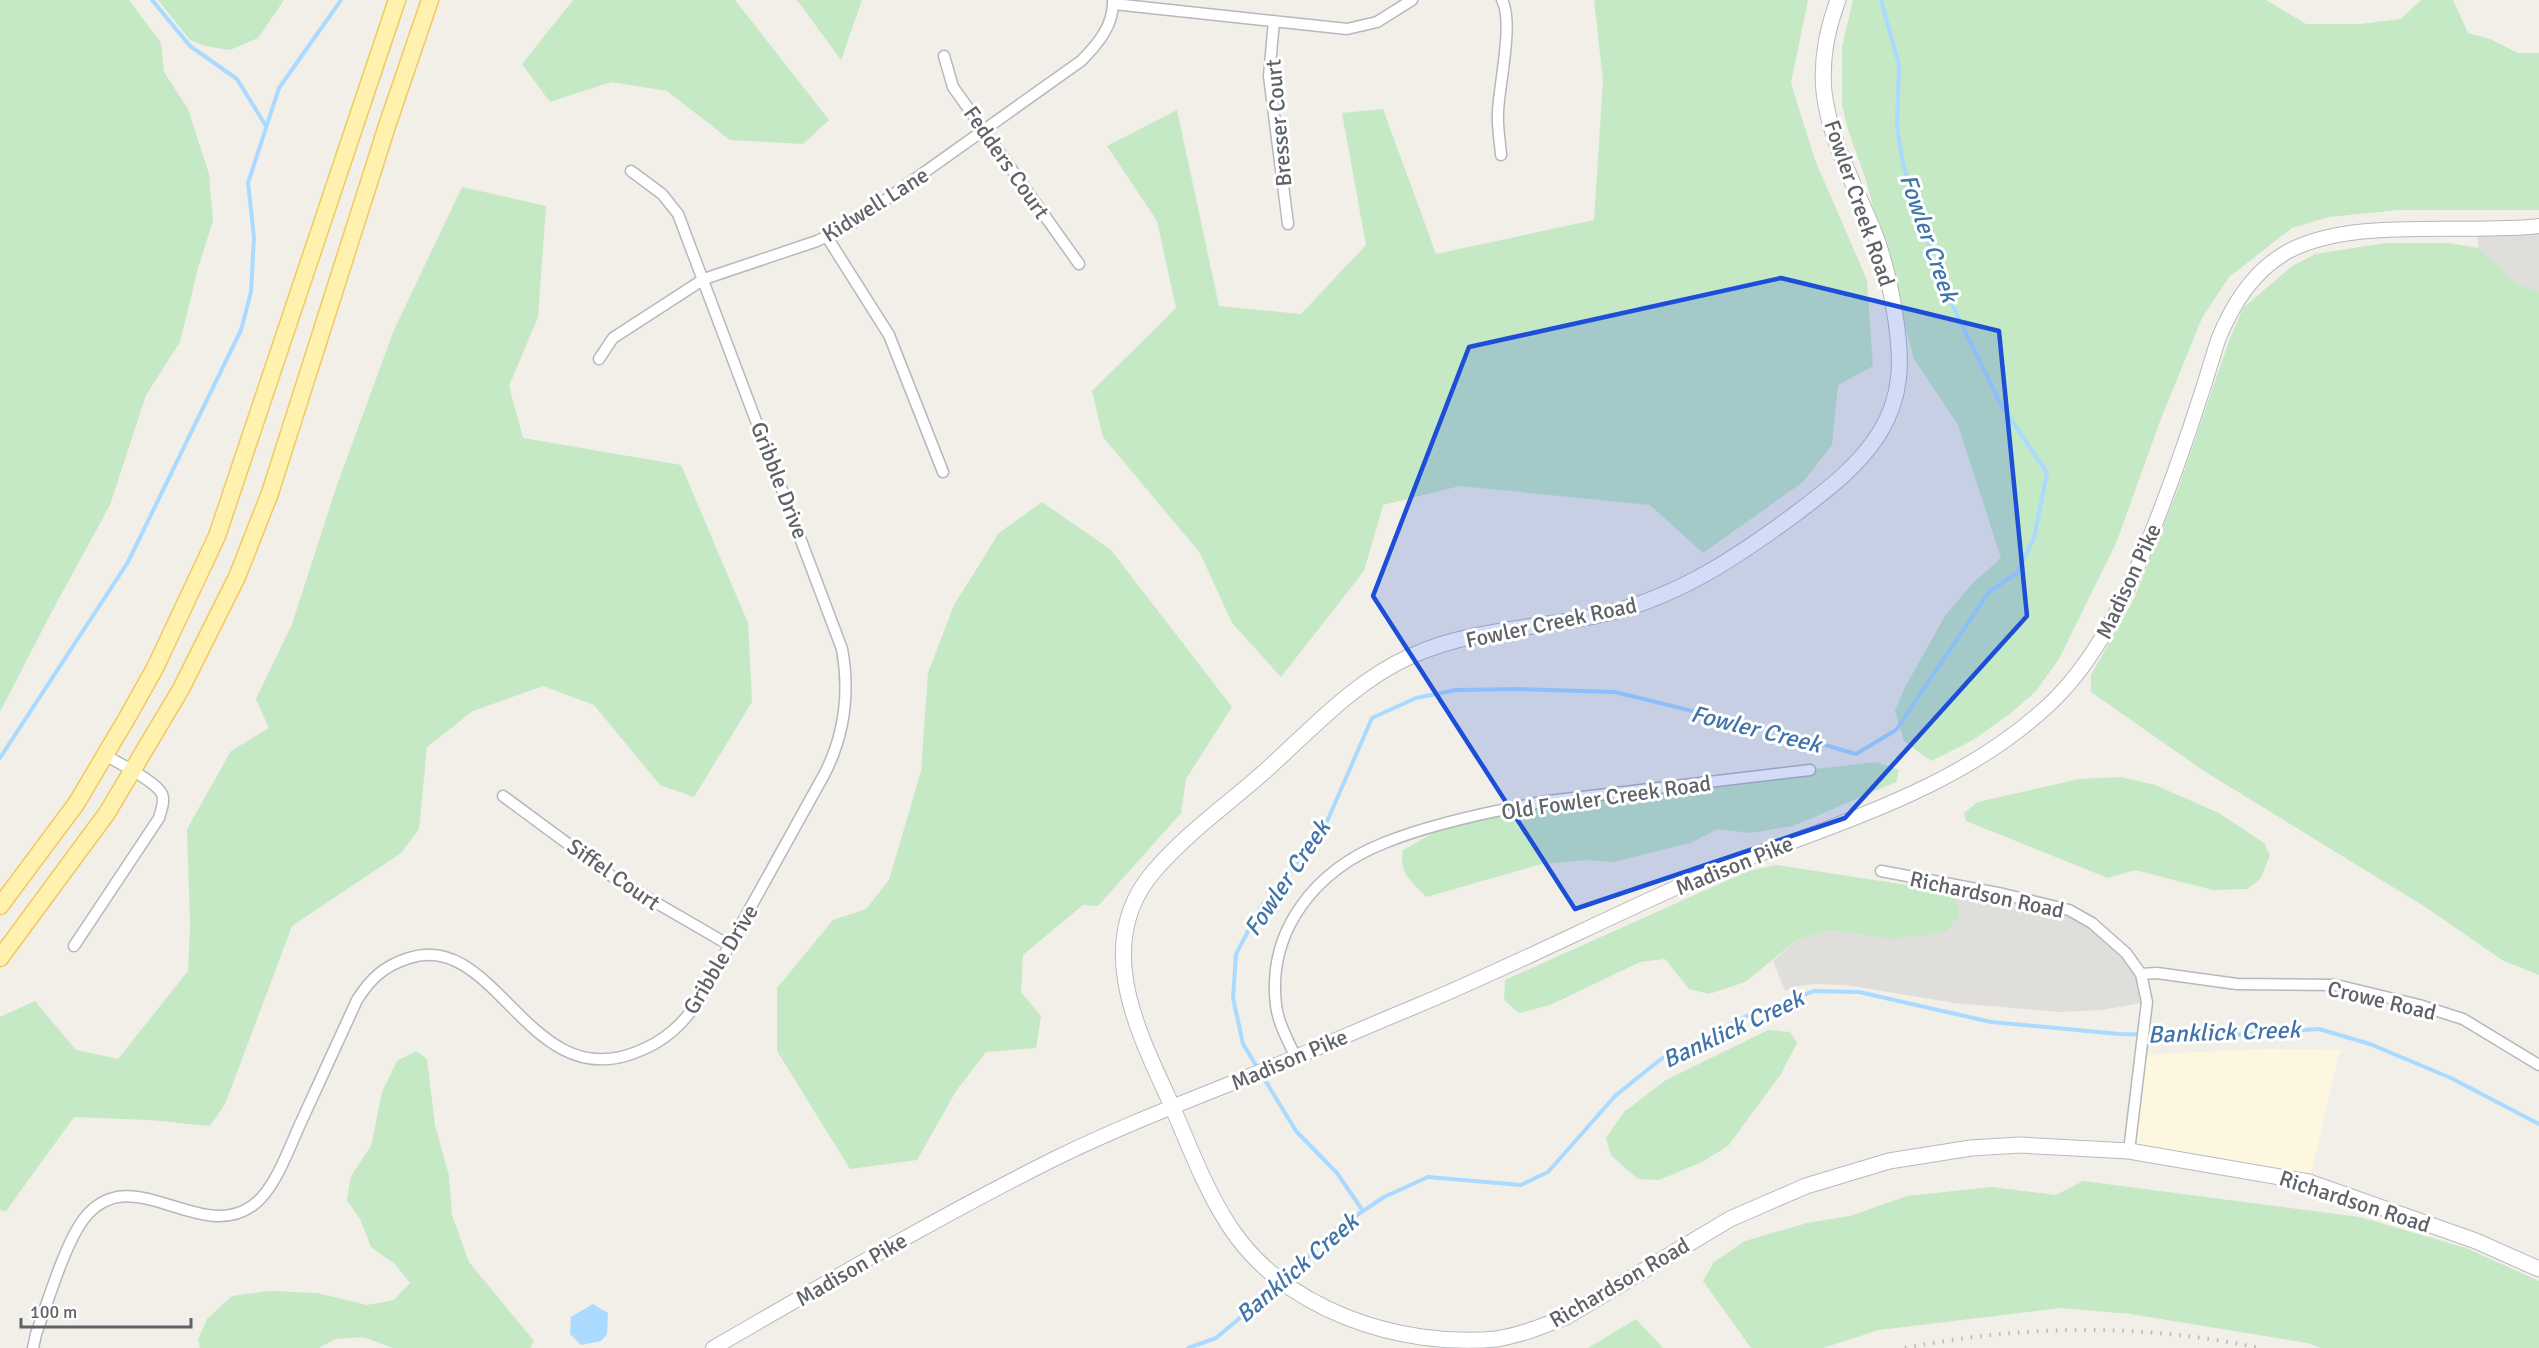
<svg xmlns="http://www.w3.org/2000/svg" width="2539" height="1348" font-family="Signika,sans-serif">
<rect width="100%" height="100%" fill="#f1efe8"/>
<!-- commercial -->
<path fill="#fef7e0" d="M2266,1049L2340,1050L2309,1182L2129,1151L2141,1055Z"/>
<!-- industrial -->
<path fill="#e0deda" d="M2539,226V292L2517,283L2478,248V229Z
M1947,884L2047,904L2092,923L2141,974L2147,1002L2102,1010L2059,1012L1955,1003L1846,985L1814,984L1797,986L1785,991L1773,961L1797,940L1830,930L1892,939L1958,902L1946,891Z"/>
<!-- green -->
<path fill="#c5e8c5" d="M0,0H129L161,43L164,72L188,109L209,174L213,221L198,268L180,342L146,395L110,505L50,615L0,712Z
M158,0H284L258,38L230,50L205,46L190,40Z
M573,0H735L829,120L803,144L730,140L667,91L611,82L550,102L522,64Z
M797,0H862L841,60Z
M1594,0H1808L1791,83L1815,160L1867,280L1873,366L1838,385L1832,445L1803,482L1703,553L1650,505L1460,486L1383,505L1364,571L1281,677L1232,623L1200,553L1103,437L1092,391L1176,308L1157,221L1107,146L1177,110L1219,306L1301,314L1366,245L1342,113L1383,109L1436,254L1594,220L1603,81Z
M1853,0H2266L2306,24H2360L2401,19L2421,0H2453L2468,33L2490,39L2518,53H2539V210H2398L2329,217L2292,228L2229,277L2202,318L2160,421L2117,541L2059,659L2036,691L2011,713L1973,740L1931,761L1904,741L1895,711L1904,689L1945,616L1972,584L2001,558L1958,425L1914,359L1866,180L1848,130L1842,105V47Z
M462,187L546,206L538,317L509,386L523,438L681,465L748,623L752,702L694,797L660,785L594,705L543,686L473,711L427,747L419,829L401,853L292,926L225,1104L210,1126L149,1120L74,1117L6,1211L0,1210V1017L35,1001L76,1050L118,1059L188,971L190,925L187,829L231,751L269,728L256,699L292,624L337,485L394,330Z
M2386,243H2448L2478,248L2517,283L2539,292V975L2502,960L2427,908L2204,771L2091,692V675L2134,599L2178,489L2230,338L2243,308L2291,267L2315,254Z
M1042,502L1111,550L1232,707L1186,779L1181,813L1098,906L1083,905L1023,955L1021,992L1041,1016L1036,1048L986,1052L956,1091L917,1160L850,1169L777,1051V988L833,920L866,909L889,880L921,771L928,673L954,605L999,533Z
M1876,762L1899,770L1896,782L1793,826L1750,833L1718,829L1690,843L1614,862L1586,860L1542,864L1426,897C1412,881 1398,873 1403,850L1451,823L1634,790Z
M2121,777L2155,785L2219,813L2264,843L2270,855L2261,878L2247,889L2213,890L2135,870L2108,878L1966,821L1964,813L1978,802L2079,779Z
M1776,865L1946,891L1958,902L1959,916L1946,932L1892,939L1830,930L1797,940L1745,982L1709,994L1689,989L1665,959L1640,962L1550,1005L1519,1013L1504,1000L1505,980L1748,871Z
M1768,1030L1790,1032L1797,1043L1781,1074L1728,1146L1702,1162L1659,1180L1638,1179L1611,1155L1606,1138L1624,1112L1666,1080Z
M416,1051L427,1059L435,1125L449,1176L452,1215L469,1262L534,1341L530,1348H393L363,1337L335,1339L319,1348H200L198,1340L207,1319L232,1296L270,1291L317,1293L367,1305L394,1300L410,1283L395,1264L371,1247L360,1219L347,1200L351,1176L371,1146L382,1092L397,1061Z
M2083,1181L2360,1217L2466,1248L2539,1281V1348H2321L2308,1343L2130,1314L2061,1308L1879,1330L1823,1348H1751L1703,1281L1714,1262L1745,1241L1807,1223L1850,1216L1907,1196L1992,1187L2056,1195Z
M1636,1319L1663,1348H1588Z"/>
<!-- water -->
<path fill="#aadaff" d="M593,1304L608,1313L607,1334L601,1341L581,1345L570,1334L571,1317Z"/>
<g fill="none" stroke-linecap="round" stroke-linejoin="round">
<!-- stream -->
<path stroke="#aadaff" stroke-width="4" d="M152,0L190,46L237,79L266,126
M0,758L128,562L241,330L251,292L254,237L248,183L279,88L341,0
M1363,1211L1337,1173L1296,1131L1243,1044L1233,998L1236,954L1262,905L1322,833L1372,718L1416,698L1456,690L1520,689L1615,692L1794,736L1856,754L1896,730L1989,592L2017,573L2034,538L2047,473L2000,403L1939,278L1903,164L1897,127L1899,65L1881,0
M1286,1278L1336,1229L1384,1197L1428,1177L1521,1185L1548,1172L1615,1096L1661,1059L1747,1016L1814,991L1859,992L1991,1022L2119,1034L2217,1036L2319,1029L2370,1044L2451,1078L2539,1124
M1188,1348L1216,1338L1279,1285"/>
<defs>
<path id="minor" d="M1114,4L1347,29L1377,22L1412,0
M1274,21L1269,76L1288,224
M944,56L953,87L1079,264
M1501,155C1500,141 1497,126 1498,112C1499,85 1514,22 1502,0
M827,237L889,335L943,472
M599,359L613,338L704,279L817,241L853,223L1081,61C1098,44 1114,25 1113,0
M503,796L617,880L729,945
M1881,871L2003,894L2069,910L2092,923L2126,953L2141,974L2147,1002L2129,1151
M74,946L159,818C161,810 165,802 162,794C156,781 118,763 105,755
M2141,974L2157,973L2237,984L2336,985L2419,1005L2463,1019L2539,1065
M1295,1056C1288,1040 1278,1023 1276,1005C1267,930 1316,870 1384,843C1433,823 1497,810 1548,801L1810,770
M33,1348L36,1334C48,1302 64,1246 83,1220C130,1157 198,1244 252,1206C275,1191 290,1145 302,1120C320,1080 339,1040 357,1000C371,978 384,966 409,958C496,930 528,1093 634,1053C665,1042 685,1023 702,995L825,773C845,733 850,693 842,649L678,214L662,194L631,171"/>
<path id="tertiary" d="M713,1348C826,1283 938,1217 1054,1159C1117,1128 1182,1103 1247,1077C1303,1055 1358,1030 1414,1007C1504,970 1592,925 1682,885C1809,829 1952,799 2054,700C2099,655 2126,596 2150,537C2176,472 2198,407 2218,340C2232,305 2253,271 2287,252C2353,216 2464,235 2539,226"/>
<path id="secondary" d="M1838,0C1827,29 1821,61 1824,92C1830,144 1859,192 1877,240C1886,266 1892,294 1896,321C1902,362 1902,396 1880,432C1860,465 1828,489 1798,512C1736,558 1672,601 1595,616C1535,628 1468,630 1411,656C1353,682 1311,730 1264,772C1228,804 1187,833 1155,870C1094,939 1134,1024 1167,1095C1187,1139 1203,1186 1230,1227C1285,1310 1399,1348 1496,1339C1521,1335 1543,1326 1566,1317L1730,1219L1806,1186L1889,1161L1971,1148L2020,1145L2129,1151L2309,1182L2476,1241L2539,1269"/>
<path id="primary" d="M0,906L76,804L127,718L155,668L217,536L397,0
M0,958L107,813L181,689L237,577L270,493L387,126L430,0"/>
</defs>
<!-- minor casing -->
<use href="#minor" stroke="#b5b8bc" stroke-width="13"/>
<!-- tertiary casing -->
<use href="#tertiary" stroke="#b5b8bc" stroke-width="16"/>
<!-- secondary casing -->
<use href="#secondary" stroke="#b6babf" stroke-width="17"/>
<!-- primary casing -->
<use href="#primary" stroke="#f2c960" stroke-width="19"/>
<!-- minor -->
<use href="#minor" stroke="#fff" stroke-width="10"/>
<!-- tertiary -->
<use href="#tertiary" stroke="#fff" stroke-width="14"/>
<!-- secondary -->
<use href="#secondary" stroke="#fff" stroke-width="15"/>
<!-- primary -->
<use href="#primary" stroke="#fff2af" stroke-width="16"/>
<!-- rail -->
<path stroke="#b6b7b8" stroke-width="4" stroke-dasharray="1.5 8" stroke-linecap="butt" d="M1905,1348C2022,1325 2143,1323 2259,1348"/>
</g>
<!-- marked area -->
<path fill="#1d4ed8" fill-opacity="0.2" stroke="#1d4ed8" stroke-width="4.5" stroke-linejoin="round" d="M1781,278L1999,331L2027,616L1845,818L1575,909L1373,596L1469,347Z"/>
<g text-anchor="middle" stroke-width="6" stroke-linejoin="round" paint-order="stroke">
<!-- street labels -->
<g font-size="22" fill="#5f6368" stroke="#fff">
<text transform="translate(1278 123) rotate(-95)" y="8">Bresser Court</text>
<text transform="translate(1007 162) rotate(55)" y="8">Fedders Court</text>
<text transform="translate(1860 203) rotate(71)" y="8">Fowler Creek Road</text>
<text transform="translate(875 204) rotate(-32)" y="8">Kidwell Lane</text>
<text transform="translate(780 480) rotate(69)" y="8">Gribble Drive</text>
<text transform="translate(2128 581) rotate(-65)" y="8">Madison Pike</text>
<text transform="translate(1551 622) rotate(-12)" y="8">Fowler Creek Road</text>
<text transform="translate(1606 797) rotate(-8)" y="8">Old Fowler Creek Road</text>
<text transform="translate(1734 865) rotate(-22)" y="8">Madison Pike</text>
<text transform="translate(614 874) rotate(35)" y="8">Siffel Court</text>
<text transform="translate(1987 894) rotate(12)" y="8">Richardson Road</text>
<text transform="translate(720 959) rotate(-59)" y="8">Gribble Drive</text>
<text transform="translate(2382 1000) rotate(13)" y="8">Crowe Road</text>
<text transform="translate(1289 1059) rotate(-23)" y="8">Madison Pike</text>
<text transform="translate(2355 1201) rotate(18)" y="8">Richardson Road</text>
<text transform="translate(851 1269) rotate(-30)" y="8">Madison Pike</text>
<text transform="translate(1619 1282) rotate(-30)" y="8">Richardson Road</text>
</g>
<!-- water labels -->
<g font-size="24" font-style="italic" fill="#4174aa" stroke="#fff">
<text transform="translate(1929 238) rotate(71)" y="8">Fowler Creek</text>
<text transform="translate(1756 729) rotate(14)" y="8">Fowler Creek</text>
<text transform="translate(1287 878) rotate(-56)" y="8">Fowler Creek</text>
<text transform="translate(1733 1029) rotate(-25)" y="8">Banklick Creek</text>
<text transform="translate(2224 1032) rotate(-2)" y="8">Banklick Creek</text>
<text transform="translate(1297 1268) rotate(-41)" y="8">Banklick Creek</text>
</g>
</g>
<!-- scale -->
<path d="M21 1318v9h170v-9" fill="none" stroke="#5f6368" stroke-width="3"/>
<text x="30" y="1318" font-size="18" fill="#5f6368" stroke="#ffffff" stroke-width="4.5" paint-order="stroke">100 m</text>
</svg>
